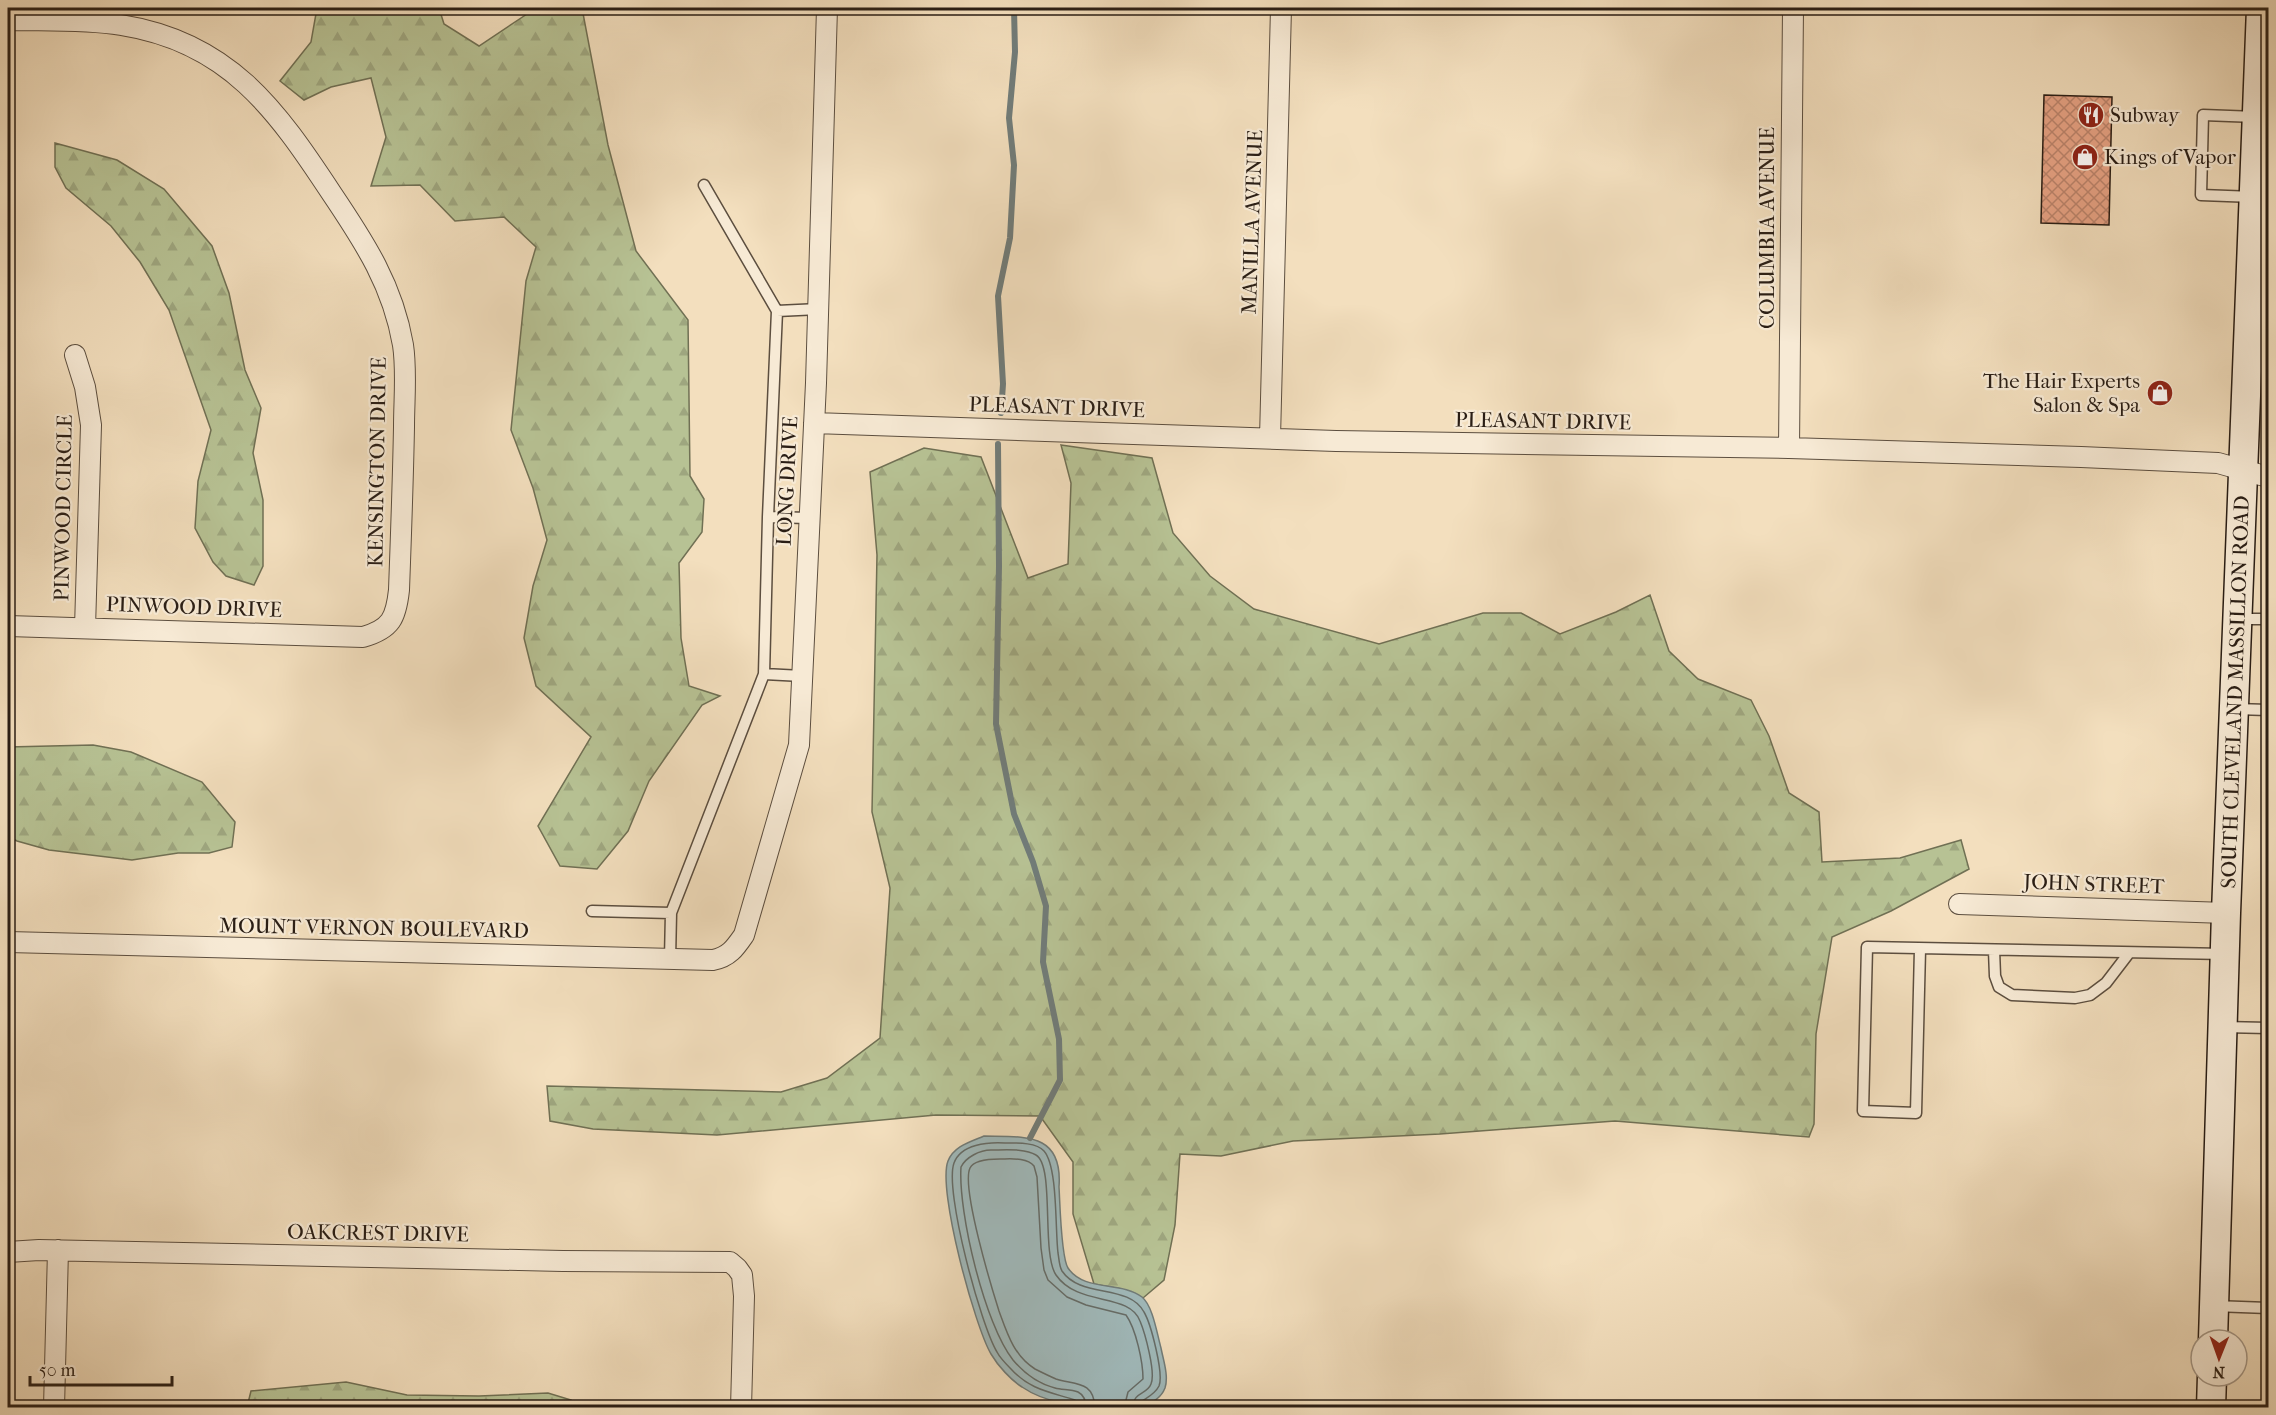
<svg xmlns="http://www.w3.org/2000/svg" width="2276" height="1415" font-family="'IM FELL French Canon',serif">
<defs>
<pattern id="forest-firs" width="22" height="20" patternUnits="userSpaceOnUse" patternTransform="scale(1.5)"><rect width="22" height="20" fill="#b7c294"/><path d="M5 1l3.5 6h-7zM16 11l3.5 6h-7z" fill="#9ea67f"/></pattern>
<pattern id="building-cross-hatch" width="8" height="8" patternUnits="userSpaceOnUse" patternTransform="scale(1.5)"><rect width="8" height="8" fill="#e7a385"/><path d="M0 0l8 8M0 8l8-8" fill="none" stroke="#bb846c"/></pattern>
</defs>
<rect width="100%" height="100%" fill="#f3dfbe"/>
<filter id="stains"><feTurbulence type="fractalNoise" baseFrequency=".00333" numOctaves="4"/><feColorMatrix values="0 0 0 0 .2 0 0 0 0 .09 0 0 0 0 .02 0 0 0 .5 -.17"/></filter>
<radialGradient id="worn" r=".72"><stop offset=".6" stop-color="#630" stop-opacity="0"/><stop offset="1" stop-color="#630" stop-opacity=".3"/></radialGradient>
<!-- forest -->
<path fill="url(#forest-firs)" stroke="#707054" stroke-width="1.5" d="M317,8H439L444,24L479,46L527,14L534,8H582L608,145L636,251L688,320L690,476L704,499L702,532L679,563L681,638L689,686L720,696L702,705L649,781L628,831L597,869L560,866L538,826L591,737L536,686L524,638L533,586L547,540L533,488L511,430L526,281L536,247L504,217L455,221L420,185L371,186L386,137L371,78L331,87L304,100L280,81L311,42Z
M55,143L117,160L164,189L212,246L229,293L245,370L261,408L253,453L263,500V566L254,585L226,576L213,562L195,528L198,481L211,430L169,310L140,262L111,226L66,188L55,167Z
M1061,445L1152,458L1173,533L1210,576L1254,609L1379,644L1483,613H1521L1560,634L1616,612L1650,595L1669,651L1698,679L1751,700L1769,736L1789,793L1819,812L1822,862L1900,858L1961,840L1969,869L1891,911L1832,937L1816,1034L1814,1124L1809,1137L1615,1121L1440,1134L1293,1141L1221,1156L1180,1154L1175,1225L1164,1280L1143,1298L1121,1289L1094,1284L1073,1214V1162L1040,1116L936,1115L717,1135L593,1129L550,1121L547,1086L781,1092L827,1078L880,1038L890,888L872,812L877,555L870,472L924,448L981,457L1028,578L1068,564L1071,483Z
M93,745L131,752L202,782L235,822L232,847L209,853H178L132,860L49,850L17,841L8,836V747Z
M346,1382L407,1395L479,1396L548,1393L571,1400L569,1408L247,1407L251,1391Z"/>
<!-- water -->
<path fill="#a0babc" stroke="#717c79" stroke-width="1.5" d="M984,1136C1025,1137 1063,1132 1059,1187C1060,1203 1061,1257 1068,1268C1084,1292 1121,1281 1142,1297C1153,1306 1157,1334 1161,1348C1163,1359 1169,1376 1165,1388C1157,1408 1131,1408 1113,1407C1081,1405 1050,1406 1022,1387C1011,1380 998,1366 991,1354C975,1327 937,1189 948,1161C954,1146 970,1142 984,1136Z"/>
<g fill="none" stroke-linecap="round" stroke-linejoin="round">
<!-- shore -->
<path stroke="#656c68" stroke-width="1.5" d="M1079,1408L1075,1400C1050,1392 1030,1390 1011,1369C1006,1364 1000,1358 997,1352C981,1326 944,1190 954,1163C961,1144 988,1142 1005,1143C1016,1143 1036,1142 1044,1151C1058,1167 1055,1229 1058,1253C1059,1258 1059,1266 1062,1271C1081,1299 1128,1283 1144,1312C1151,1324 1164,1374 1159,1386C1155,1394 1148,1397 1142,1401L1140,1408
M1086,1408C1086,1401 1084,1395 1078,1392C1071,1389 1062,1390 1055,1388C1039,1384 1024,1373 1013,1360C985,1325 958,1213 961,1167C966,1157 980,1150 991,1150C1004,1150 1025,1148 1036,1155C1055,1166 1041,1253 1056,1275C1078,1307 1129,1292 1140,1321C1145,1333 1156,1373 1151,1384C1147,1395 1133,1391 1133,1408
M1095,1408C1094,1380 1074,1385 1056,1379C1049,1376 1041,1372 1035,1369C1014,1356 1007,1333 999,1311C992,1289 961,1187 970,1168C974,1160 991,1159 1000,1159C1010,1159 1027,1157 1034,1166L1037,1177L1041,1248L1044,1270L1048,1280L1067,1297L1086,1305L1126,1315C1136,1329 1143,1362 1143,1379L1128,1392L1124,1408"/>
<!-- stream -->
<path stroke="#717c79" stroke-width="6" d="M1001,413L1003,384L998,296L1010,238L1014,165L1009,118L1015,52L1014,8
M998,444L999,566L996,724L1014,814L1033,862L1046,906L1043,962L1059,1039L1060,1080L1030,1138"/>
</g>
<!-- building -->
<path fill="url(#building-cross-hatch)" stroke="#2a1e15" stroke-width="1.5" d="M2044,95L2112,97L2109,225L2041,223Z"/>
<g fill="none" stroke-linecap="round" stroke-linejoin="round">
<defs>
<path id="service" d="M704,185L777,311
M2254,197L2201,195L2203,115L2256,117
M768,517L764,674L802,676
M809,518L768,517L777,311L819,309
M2239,619H2268
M2236,709L2268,710
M592,911L671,913
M1920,949L1916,1113L1863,1111L1867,947L2225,954
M1994,950L1995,976L1999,987L2012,995L2075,998L2090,995L2106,983L2129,953
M670,959L671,913L764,674
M2223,1027L2268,1028
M2214,1306L2268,1308"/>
<path id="minor" d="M8,20C45,21 84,19 121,25C229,42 276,109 332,194C365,243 393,286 403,345C407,371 404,400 404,427C403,481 401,535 399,590C396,618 391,629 363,637L8,626
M75,355L85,387L91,425L85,628
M814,423L1336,441L1789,448L2081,457L2218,463L2268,477
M1270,438L1281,8
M1789,448L1793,8
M1959,904L2226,913
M8,942L713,960C729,957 735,948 744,935L799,745L816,383L827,8
M8,1252L39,1250L563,1261L730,1262L737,1268L742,1275L744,1296L741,1408
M54,1408L58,1250"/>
<path id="secondary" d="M2213,1340L2226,913L2261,8
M2211,1408L2212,1376"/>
</defs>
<!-- service casing -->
<use href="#service" stroke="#5c4e3f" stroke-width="13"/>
<!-- minor casing -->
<use href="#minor" stroke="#5c4e3f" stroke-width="22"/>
<!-- secondary casing -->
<use href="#secondary" stroke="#2a1e15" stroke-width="31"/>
<!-- service -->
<use href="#service" stroke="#f7ead5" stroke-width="10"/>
<!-- minor -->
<use href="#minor" stroke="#f7ead5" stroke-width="20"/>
<!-- secondary -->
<use href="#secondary" stroke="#f7ead5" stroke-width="28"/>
</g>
<!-- icons -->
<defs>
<symbol id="restaurant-disc" viewBox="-11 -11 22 22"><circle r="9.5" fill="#8f2418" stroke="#f7ead5"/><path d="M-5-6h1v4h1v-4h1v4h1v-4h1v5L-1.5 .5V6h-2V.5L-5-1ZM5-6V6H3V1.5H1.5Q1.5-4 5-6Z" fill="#fff"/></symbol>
<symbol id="shop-disc" viewBox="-11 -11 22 22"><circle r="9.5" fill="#8f2418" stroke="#f7ead5"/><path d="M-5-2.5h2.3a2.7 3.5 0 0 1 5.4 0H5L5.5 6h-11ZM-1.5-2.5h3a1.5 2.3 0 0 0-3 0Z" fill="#fff"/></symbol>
</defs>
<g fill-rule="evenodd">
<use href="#restaurant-disc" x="2076" y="100" width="30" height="30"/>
<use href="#shop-disc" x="2070" y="142" width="30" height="30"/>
<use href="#shop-disc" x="2145" y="378" width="30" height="30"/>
</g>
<g text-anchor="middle" stroke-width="4.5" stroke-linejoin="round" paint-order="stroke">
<!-- poi labels -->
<g font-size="21" fill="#2a1e15" stroke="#f7ead5" text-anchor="start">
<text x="2110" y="122">Subway</text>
<text x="2104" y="164">Kings of Vapor</text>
<text x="2140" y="388" text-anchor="end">The Hair Experts<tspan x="2140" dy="24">Salon &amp; Spa</tspan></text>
</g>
<!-- street labels -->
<g font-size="21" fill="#2a1e15" stroke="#f7ead5">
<text transform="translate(1252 222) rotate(-88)" y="7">MANILLA AVENUE</text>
<text transform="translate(1767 228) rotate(-90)" y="7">COLUMBIA AVENUE</text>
<text transform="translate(1057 407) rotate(2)" y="7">PLEASANT DRIVE</text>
<text transform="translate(1543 421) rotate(1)" y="7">PLEASANT DRIVE</text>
<text transform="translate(377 462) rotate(-89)" y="7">KENSINGTON DRIVE</text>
<text transform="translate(787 481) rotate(-87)" y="7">LONG DRIVE</text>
<text transform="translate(63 508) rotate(-89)" y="7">PINWOOD CIRCLE</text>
<text transform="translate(194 607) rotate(2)" y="7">PINWOOD DRIVE</text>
<text transform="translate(2235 692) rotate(-88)" y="7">SOUTH CLEVELAND MASSILLON ROAD</text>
<text transform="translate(2094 884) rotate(2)" y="7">JOHN STREET</text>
<text transform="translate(374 928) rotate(1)" y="7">MOUNT VERNON BOULEVARD</text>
<text transform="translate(378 1233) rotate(1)" y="7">OAKCREST DRIVE</text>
</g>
</g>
<!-- margin -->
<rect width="2276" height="1415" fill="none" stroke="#f3dfbe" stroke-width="30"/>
<rect x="9" y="9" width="2258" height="1397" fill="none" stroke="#2a1e15" stroke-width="3"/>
<rect x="15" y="15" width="2246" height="1385" fill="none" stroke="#2a1e15" stroke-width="1.5"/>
<!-- north arrow -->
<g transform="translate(2219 1358) rotate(181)"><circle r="28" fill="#f7ead5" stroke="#a59888" stroke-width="1.5"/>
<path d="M0-4.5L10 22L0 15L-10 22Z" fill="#8f2418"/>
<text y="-9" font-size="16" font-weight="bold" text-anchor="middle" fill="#2a1e15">N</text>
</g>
<!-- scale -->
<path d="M30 1376v9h142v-9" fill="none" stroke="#2a1e15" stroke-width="3"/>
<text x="39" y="1376" font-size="18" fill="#2a1e15" stroke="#f7ead5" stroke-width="4.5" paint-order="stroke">50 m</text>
<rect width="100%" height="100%" filter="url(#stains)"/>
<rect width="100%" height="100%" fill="url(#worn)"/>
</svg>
